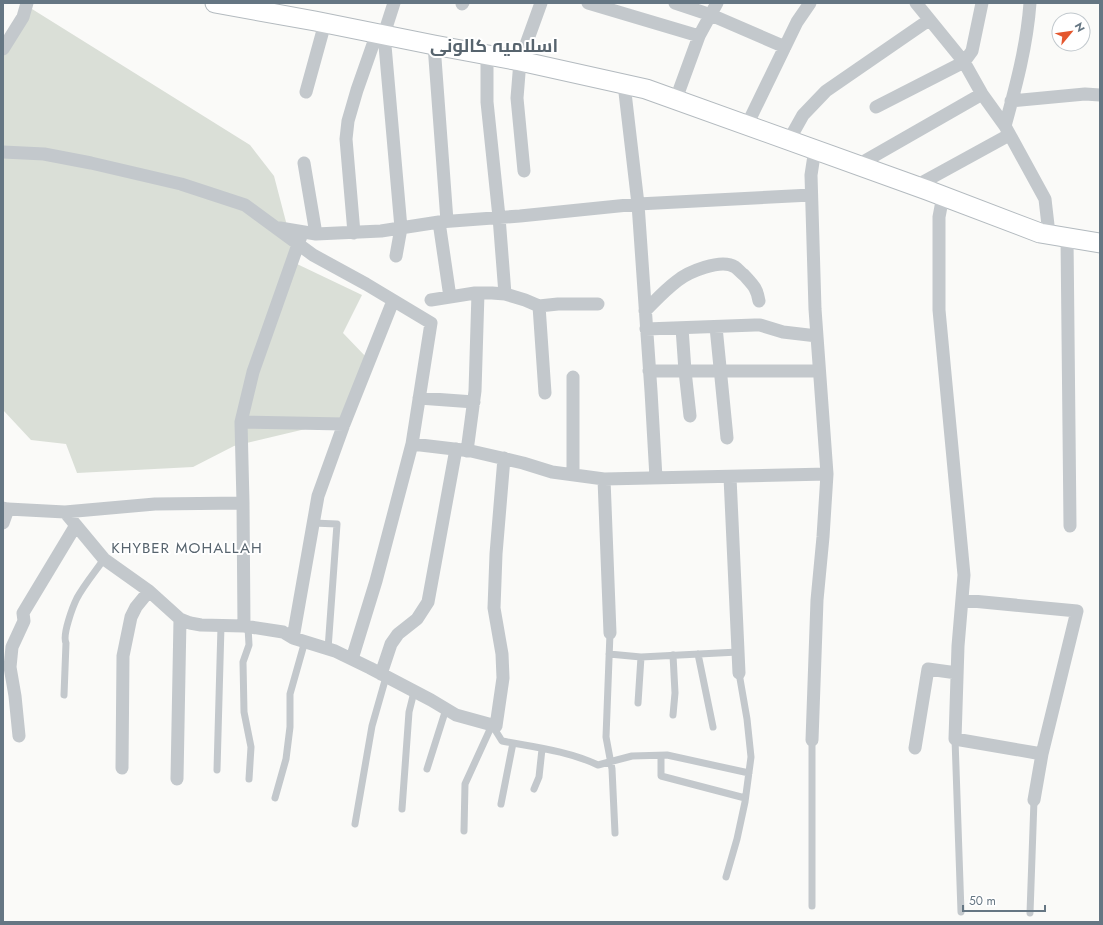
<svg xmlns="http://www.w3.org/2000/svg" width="1103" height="925" font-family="Jost,Cairo,sans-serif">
<rect width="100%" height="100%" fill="#fafaf8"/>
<!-- green -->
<path fill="#dadfd7" d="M32,9L250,145L274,176L297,264L362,295L343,333L367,358L339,421L234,446L193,467L77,473L66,444L31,440L3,410V44Z"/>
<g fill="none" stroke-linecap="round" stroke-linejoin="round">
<defs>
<path id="secondary" d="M215,3L315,21L434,45L520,61L646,89L927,190L1040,233L1100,243"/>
</defs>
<!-- secondary casing -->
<use href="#secondary" stroke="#b3babf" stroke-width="21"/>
<!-- lane -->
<path stroke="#c3c8cc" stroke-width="7" d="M313,523L337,524L328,649
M248,627L249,645L243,662L244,712L251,747L249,779
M610,633L606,737L612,769L615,833
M609,654L641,657L738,652
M698,654L713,727
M64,695L66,643C62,635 73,606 77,598C84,585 95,572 104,559
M638,703L641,657
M673,715L675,693L673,655
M492,725L502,741C534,747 569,751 598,765L632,756L667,755L749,773
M955,739L961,912
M661,756V776L745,798
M427,769L446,709
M217,770L221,626
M534,789L539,777L542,749
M275,798L286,759L290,727V694L305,641
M501,804L513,743
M402,809L409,712L414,692
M355,824L372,726L386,677
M464,831L465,784L492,725
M726,877L737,839L745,802L751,757L747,719L739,673
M812,906V740
M1030,913L1034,800"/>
<!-- street -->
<path stroke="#c3c8cc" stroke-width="13" d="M394,3L384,34L401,228L396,256
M588,3L699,36
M675,3L711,15L785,47
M916,3L964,62L982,94L1005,126L1045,199L1049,234
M462,4L463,3
M434,45L447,221
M3,49L23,17L27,3
M487,54V102L499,217L505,294
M624,84L638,204L651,391L656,478
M306,92L325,23
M676,99L699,36L717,3
M1011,101L1085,94L1100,95
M876,107L964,62L972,51L982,3
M747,125L797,22L810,3
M1005,126C1016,86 1027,45 1030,3
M789,140L803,115L826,91L929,20
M3,152L44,154L91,163L181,184L245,205L313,255L366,284L431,323L412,444L376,581L352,659
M304,163L316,234
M858,165L982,94
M524,171L517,98L520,61L541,3
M916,186L1009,135
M943,196L939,217V310L964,575L958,646L955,739L1042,754
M439,222L450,297
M280,228L316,234L381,231L439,222L520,216L638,204L811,195
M354,233L346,139L348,121L357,90L377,33
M1067,237L1070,526
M431,300L475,293H492L505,294L525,300L539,306L558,304H598
M539,306L545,393
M645,311C655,301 665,290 677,281C688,272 721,258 735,267C738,269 741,273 744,275C753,285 757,288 759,301
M716,327L727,438
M682,328L685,371L690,416
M646,329L755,325H760L783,332L817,336
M649,371H819
M419,398L474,402
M241,422L344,424
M412,444L471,451L523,463L552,472L604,479L827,474
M467,451L475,391L478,293
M573,475V377
M730,477L739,673
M604,479L610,633
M3,508L8,509L65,512L155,504L243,503
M65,512L104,559L149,591L180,619L190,623L201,625L244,626L283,632L293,638L335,651L370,668L431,700L456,715L496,726L503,678L502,654L494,608L496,554L504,458
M3,523L8,509
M962,600L1077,611L1042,754L1034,800
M244,626L243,503L241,422L253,372L301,236
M293,638L318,496L344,424L393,301
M381,674L391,644L398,634L417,619L428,602L456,449
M19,736L15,696L10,667L12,647L24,621L23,613L76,525
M812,740L817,600L823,537L827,474L815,309L811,175L815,149
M915,748L928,669L957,673
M122,768L123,656L131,617L136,607L149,591
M177,779L180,619"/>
<!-- secondary -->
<use href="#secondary" stroke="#fff" stroke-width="19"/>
</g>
<g text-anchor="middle" stroke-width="4" stroke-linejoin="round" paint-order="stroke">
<!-- neighbourhood labels -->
<g font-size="15" letter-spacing="1" fill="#57646e" stroke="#fff">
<text x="187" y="553">KHYBER MOHALLAH</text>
</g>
<!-- district labels -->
<g font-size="18" font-weight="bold" fill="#57646e" stroke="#fff">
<text x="494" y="52">اسلامیہ کالونی</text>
</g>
</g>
<!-- border -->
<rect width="1103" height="925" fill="none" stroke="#657683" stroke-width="8"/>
<!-- north arrow -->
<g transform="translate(1071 32) rotate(61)"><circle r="19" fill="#ffffff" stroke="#c1c8cd"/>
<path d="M0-3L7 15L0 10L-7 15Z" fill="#e4572e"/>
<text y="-6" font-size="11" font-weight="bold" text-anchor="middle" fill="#657683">N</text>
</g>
<!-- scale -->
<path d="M963 905v6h82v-6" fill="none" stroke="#657683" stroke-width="2"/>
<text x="969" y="905" font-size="12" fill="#657683" stroke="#ffffff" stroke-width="3" paint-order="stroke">50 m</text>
</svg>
